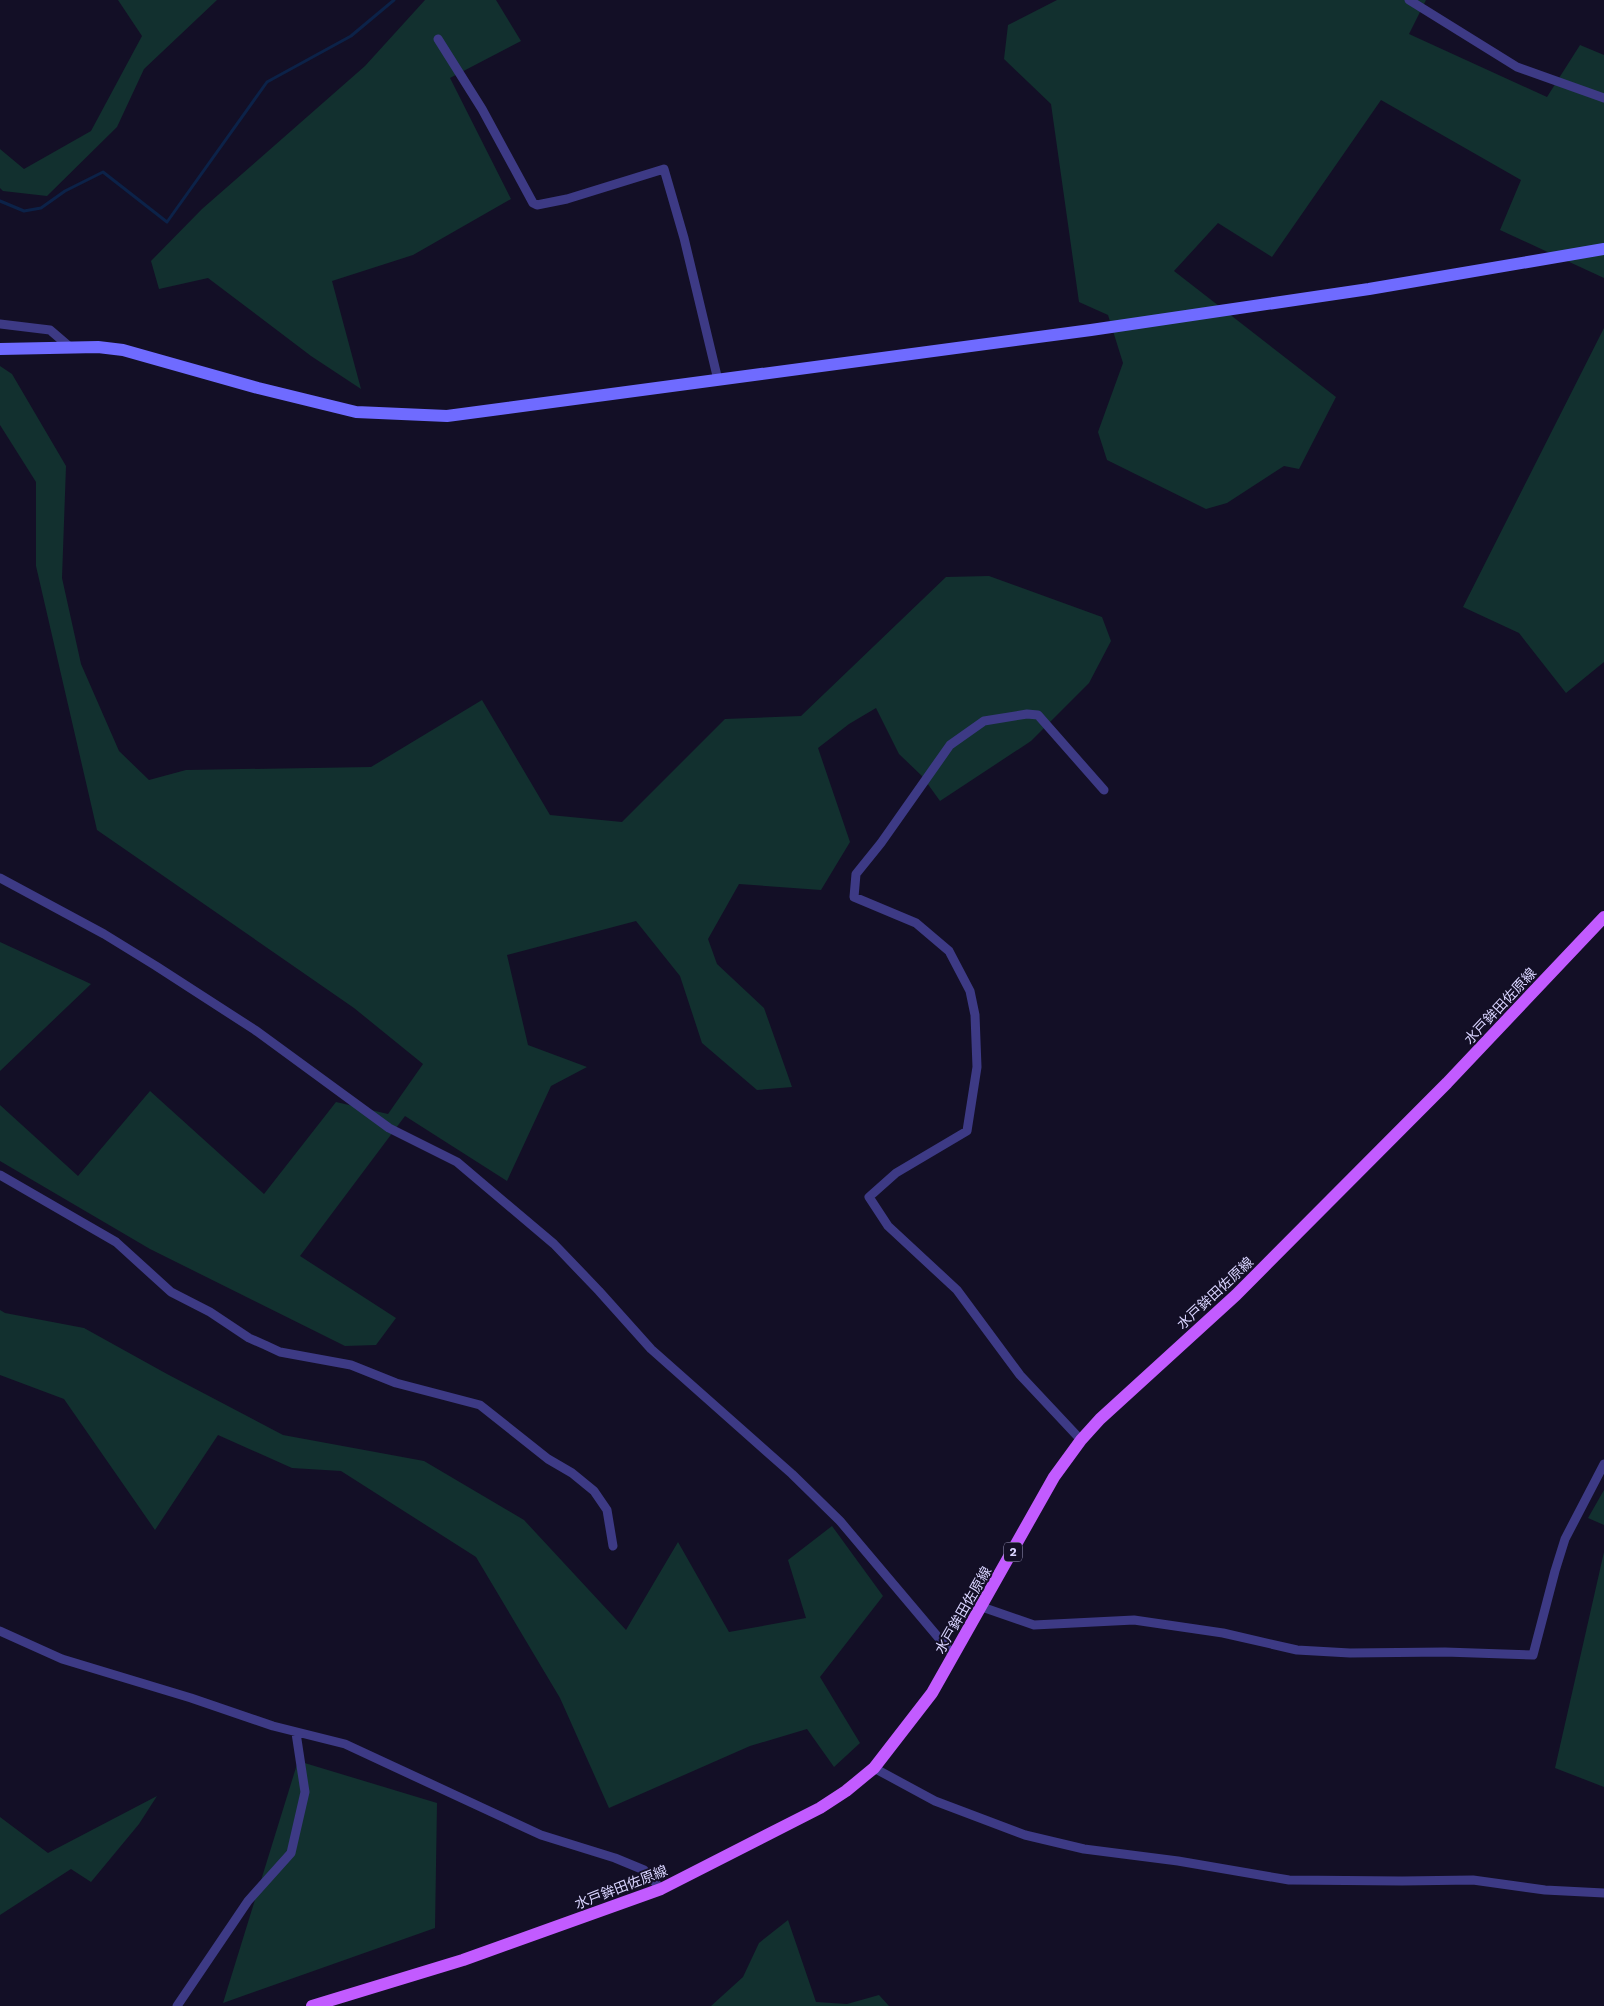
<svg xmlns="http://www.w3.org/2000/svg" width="1604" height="2006" font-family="'Work Sans','Noto Sans JP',sans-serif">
<rect width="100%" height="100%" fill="#130f26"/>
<!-- green -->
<path fill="#12302f" d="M118,0H217L144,69L117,127L47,196L3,191L0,188V149L24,169L91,131L142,36Z
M425,0H496L521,41L450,78L511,199L413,255L332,281L361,389L311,356L208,278L159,289L151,261L202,209L365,66Z
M1057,0H1426L1409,34L1547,97L1580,45L1604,55V278L1500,230L1521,180L1381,100L1272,257L1218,223L1174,271L1336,397L1299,469L1284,466L1227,503L1206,509L1107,460L1098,432L1123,363L1108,315L1079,302L1051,104L1004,59L1008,25Z
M1604,328V662L1566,693L1519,633L1463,607Z
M0,366L12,374L66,466L62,578L81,664L119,751L149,780L186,770L371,767L482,700L550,815L622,822L725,719L801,716L946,577L989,576L1102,617L1111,641L1089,683L1031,741L940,801L922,776L899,754L876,708L849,724L818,748L850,842L821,890L739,884L708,939L717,964L764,1008L792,1087L757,1090L702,1043L680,976L636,921L507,955L528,1045L587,1067L551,1086L507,1181L405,1116L300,1256L396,1318L376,1345L345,1346L150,1249L0,1161V1105L78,1176L150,1091L264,1194L336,1102L388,1114L423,1064L354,1008L97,830L36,566V482L0,425Z
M0,942L91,984L0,1071Z
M0,1310L5,1313L84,1328L167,1374L283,1435L424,1461L524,1520L626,1630L678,1542L729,1632L806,1618L788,1560L832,1526L883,1596L820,1677L860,1743L834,1767L807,1729L750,1746L609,1808L560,1698L476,1557L341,1471L292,1468L218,1435L155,1530L64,1399L0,1375Z
M1604,1490V1525L1588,1518Z
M1604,1552V1787L1555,1768Z
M298,1761L437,1803L435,1928L223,2003Z
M157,1796L139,1824L91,1882L71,1869L0,1915V1817L48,1853Z
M788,1920L816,2002L847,2004L879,1995L889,2006H711L743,1977L759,1943Z"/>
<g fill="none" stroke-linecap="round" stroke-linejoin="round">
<!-- stream -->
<path stroke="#0c2248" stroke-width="3" d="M0,201L24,211L41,208L65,191L103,172L167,222L267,82L351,36L394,0"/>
<!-- street -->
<path stroke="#3d3a85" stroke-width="9" d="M1409,0L1517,67L1604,98
M438,39L482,109L533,203L537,205L567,199L664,169L684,238L718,380
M0,324L50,330L71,348
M0,878L104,934L156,966L255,1030L389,1128L457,1162L554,1244L599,1291L651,1349L792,1474L840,1521L954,1656
M0,1175L116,1242L171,1292L210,1312L249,1338L265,1345L280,1352L351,1365L396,1383L480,1405L548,1459L572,1473L594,1491L607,1510L613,1546
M1081,1440L1020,1375L957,1290L888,1226L869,1197L896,1173L967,1131L977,1067L975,1015L970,991L949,951L916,923L854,897L856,874L881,843L950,745L984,721L1027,714L1038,715L1104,790
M982,1607L1034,1625L1134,1620L1223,1633L1297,1650L1350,1653L1445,1652L1533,1655L1555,1571L1565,1539L1604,1464
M0,1631L62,1659L191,1698L273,1726L345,1744L541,1835L615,1858L644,1870L661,1889
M874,1768L935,1801L1025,1835L1084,1849L1178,1861L1289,1880L1402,1881L1473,1880L1545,1890L1604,1893
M177,2006L248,1901L291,1853L305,1792L296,1733"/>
<!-- secondary -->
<path stroke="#6f6bff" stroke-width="12" d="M0,349L98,347L123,350L258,388L356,412L447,416L1091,330L1369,289L1604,249"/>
<!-- primary -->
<path stroke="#c25bff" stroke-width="12" d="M312,2006L463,1960L661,1889L820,1808L846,1791L874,1768L932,1693L1054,1477L1081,1440L1100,1419L1236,1295L1447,1083L1604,917"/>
</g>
<g text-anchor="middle" stroke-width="4" stroke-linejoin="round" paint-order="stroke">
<!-- shield labels -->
<rect fill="#130f26" stroke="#9e99be" stroke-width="1" x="1004" y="1542.5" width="18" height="19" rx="4"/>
<g font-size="12" font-weight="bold" fill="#d9d4ff">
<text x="1013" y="1556">2</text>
</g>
<!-- street labels -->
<g font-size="14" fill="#d9d4ff" stroke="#130f26">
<text transform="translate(1500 1006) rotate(-47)" y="5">水戸鉾田佐原線</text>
<text transform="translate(1215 1293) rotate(-43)" y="5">水戸鉾田佐原線</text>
<text transform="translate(963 1610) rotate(-60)" y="5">水戸鉾田佐原線</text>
<text transform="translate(621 1887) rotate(-21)" y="5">水戸鉾田佐原線</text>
</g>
</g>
</svg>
